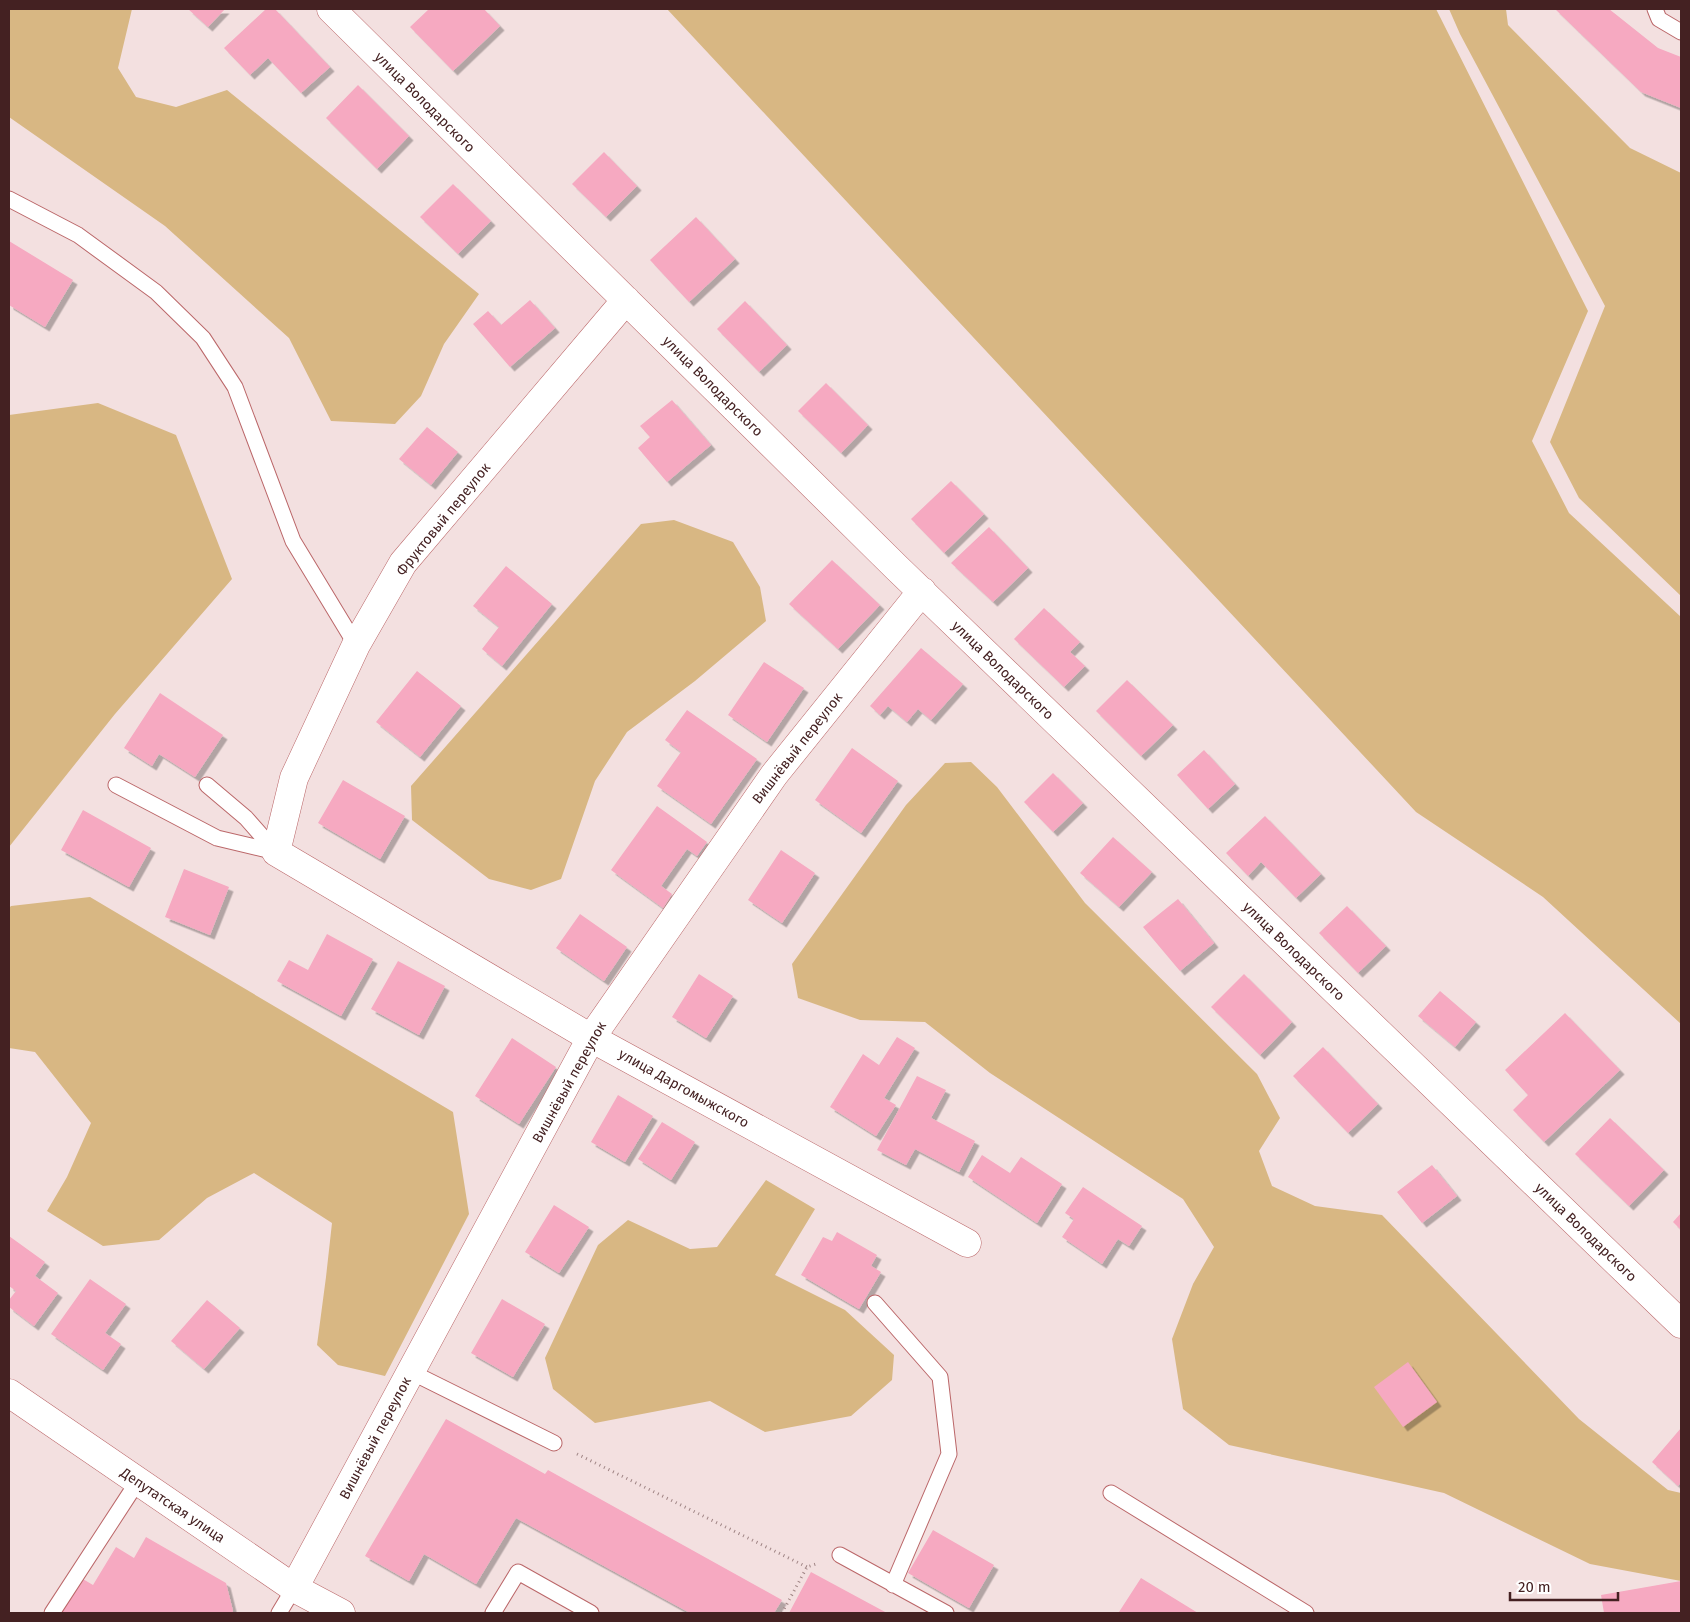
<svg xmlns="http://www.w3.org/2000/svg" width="1690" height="1622" font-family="'Fira Sans',sans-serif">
<defs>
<filter id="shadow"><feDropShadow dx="4.5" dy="4.5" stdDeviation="0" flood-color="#0004"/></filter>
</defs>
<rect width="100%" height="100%" fill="#f3e0e0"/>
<!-- green -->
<path fill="#d8b783" d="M9,9H132L118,68L136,97L176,107L227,90L479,294L444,344L421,396L395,424L331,421L289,338L165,226L9,117Z
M667,9H1436L1588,311L1532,441L1569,513L1681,617V1024L1543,897L1416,812Z
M1449,9H1506L1508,25L1630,148L1681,173V596L1579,498L1550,442L1605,306L1460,34Z
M98,403L176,435L232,579L115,714L9,847V415Z
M674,520L733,542L760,587L766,621L695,681L627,732L595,781L561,879L531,890L489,879L412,820L411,786L641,524Z
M971,762L997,787L1085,903L1257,1074L1280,1118L1259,1151L1272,1186L1315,1206L1382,1215L1579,1419L1668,1490L1681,1493V1581L1590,1564L1444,1493L1229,1445L1183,1409L1172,1339L1193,1284L1214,1247L1183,1199L990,1073L925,1022L860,1020L798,998L792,964L906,805L945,763Z
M90,897L453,1112L469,1214L385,1376L338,1365L317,1345L326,1277L332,1223L254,1173L207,1198L159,1240L103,1246L47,1211L67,1177L91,1123L35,1052L9,1048V908L11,906Z
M766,1180L815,1209L775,1275L845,1310L894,1355L892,1380L851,1416L765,1432L710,1401L595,1423L553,1389L545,1358L598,1245L628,1220L690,1249L717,1247Z"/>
<!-- building -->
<path fill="#f6a9c1" filter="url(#shadow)" d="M188,9H225L208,27Z
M266,9H275L330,67L301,93L268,58L250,75L224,48Z
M429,9H484L500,26L453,71L410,27Z
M1555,9H1609L1658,48L1681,57V108L1641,92Z
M358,85L409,136L377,169L326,118Z
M604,152L637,186L606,217L572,184Z
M453,184L491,221L458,254L420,217Z
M696,217L735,259L689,302L650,260Z
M9,241L73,280L45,327L9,305Z
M530,300L555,328L510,367L473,324L488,311L501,325Z
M745,301L787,345L759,372L717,329Z
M826,383L868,425L841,453L798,411Z
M672,400L711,445L667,482L638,448L650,437L640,426Z
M427,427L458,452L431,485L399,459Z
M951,481L984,514L944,553L911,519Z
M989,527L1028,568L993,602L951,563Z
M832,560L880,605L838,649L789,604Z
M506,566L552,604L502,666L482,649L499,627L473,606Z
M1044,608L1080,642L1070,652L1085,666L1064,687L1014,639Z
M921,648L963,684L931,720L918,709L907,722L888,706L880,715L870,706Z
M764,662L804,688L767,742L728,715Z
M417,671L461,706L420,757L376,722Z
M1127,680L1173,725L1141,756L1096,711Z
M160,693L223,735L195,777L159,754L152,766L124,748Z
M687,710L757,759L711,824L657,786L681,752L665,740Z
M852,748L898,781L861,833L815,800Z
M1204,750L1235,784L1208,809L1177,775Z
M1053,773L1083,803L1053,832L1024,802Z
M343,780L405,816L380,859L318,823Z
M657,806L707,842L697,856L687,849L661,886L672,894L663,908L611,870Z
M83,810L151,848L129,887L61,850Z
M1265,816L1321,874L1296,898L1261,862L1248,876L1226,853Z
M1113,837L1152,872L1119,907L1080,873Z
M781,850L815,873L782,923L748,900Z
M184,869L229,887L210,935L165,917Z
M1178,899L1214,943L1180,971L1143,927Z
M1347,906L1386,946L1358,973L1319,933Z
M580,914L627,947L604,981L556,948Z
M327,934L373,959L341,1016L277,981L289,960L308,970Z
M398,961L445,986L419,1035L371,1009Z
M699,974L733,996L706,1038L672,1017Z
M1244,974L1292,1022L1260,1055L1211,1007Z
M1440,991L1476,1022L1455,1047L1418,1016Z
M1565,1013L1620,1070L1544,1142L1513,1110L1528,1095L1505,1070Z
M897,1037L915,1048L884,1098L896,1105L876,1136L830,1107L863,1054L879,1065Z
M512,1038L556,1067L519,1124L475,1096Z
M1323,1047L1378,1104L1348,1133L1293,1076Z
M917,1076L946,1090L931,1118L975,1141L959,1172L915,1149L906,1165L877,1150Z
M618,1095L653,1116L625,1162L591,1142Z
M1610,1118L1664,1170L1629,1206L1575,1154Z
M662,1122L695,1142L671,1180L638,1159Z
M982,1155L1010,1173L1021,1157L1062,1184L1037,1223L968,1177Z
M1432,1165L1457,1196L1422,1223L1397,1192Z
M1083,1187L1142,1226L1129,1246L1118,1239L1102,1264L1062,1237L1074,1219L1065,1213Z
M554,1205L589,1227L559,1273L525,1252Z
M1681,1213V1230L1673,1222Z
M837,1232L877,1255L871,1266L881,1272L859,1309L801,1275L823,1237L832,1241Z
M9,1236L45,1262L35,1276L58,1293L34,1326L9,1307V1300L16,1291L9,1286Z
M90,1279L126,1304L105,1333L121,1344L103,1370L51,1334Z
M502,1299L545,1324L513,1377L471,1353Z
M207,1300L240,1328L204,1369L171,1341Z
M1408,1362L1437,1402L1403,1427L1374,1387Z
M446,1419L545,1474L548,1470L782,1600L774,1613H690L516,1518L476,1584L424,1554L409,1581L365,1556Z
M1681,1428V1482L1678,1486L1652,1462Z
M933,1530L994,1565L969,1608L908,1573Z
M146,1537L226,1583L233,1611L232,1613H53L76,1575L93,1585L116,1547L134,1558Z
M811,1572L887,1613H789Z
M1141,1578L1198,1613L1119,1612Z
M1681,1581V1613H1604L1601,1595Z"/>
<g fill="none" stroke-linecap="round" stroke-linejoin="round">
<defs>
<path id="lane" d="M1655,9L1659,19L1681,32
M9,199L78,235L156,292L203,338L235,387L293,541L356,645
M116,785L217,838L276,852
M207,785L246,818L276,852
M875,1303L940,1377L949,1454L893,1585
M411,1372L554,1443
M1111,1493L1306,1613
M840,1555L946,1613
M52,1613L138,1481
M279,1613L294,1588
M493,1613L518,1572L591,1613"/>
<path id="street" d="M331,9L896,567L1681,1324
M626,300L403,563L356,645L294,778L276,852L591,1038L967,1243
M9,1393L294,1588L341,1613
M294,1588L591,1038L774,775L922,591"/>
</defs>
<!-- lane casing -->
<use href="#lane" stroke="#bb6769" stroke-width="17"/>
<!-- street casing -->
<use href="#street" stroke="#bb6769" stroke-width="29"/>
<!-- path -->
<path stroke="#9f8484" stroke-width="3" stroke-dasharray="1 4" stroke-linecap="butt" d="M577,1454L807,1567
M782,1613L807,1567L816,1564"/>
<!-- lane -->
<use href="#lane" stroke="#fff" stroke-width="15"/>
<!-- street -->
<use href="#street" stroke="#fff" stroke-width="28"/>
</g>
<g text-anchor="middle" stroke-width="4" stroke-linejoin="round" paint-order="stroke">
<!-- street labels -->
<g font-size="14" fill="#442122" stroke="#fff">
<text transform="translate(425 102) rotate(45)" y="5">улица Володарского</text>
<text transform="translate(713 386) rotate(45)" y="5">улица Володарского</text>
<text transform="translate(443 519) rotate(-51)" y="5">Фруктовый переулок</text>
<text transform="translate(1003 670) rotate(44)" y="5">улица Володарского</text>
<text transform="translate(797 748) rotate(-52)" y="5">Вишнёвый переулок</text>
<text transform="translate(1294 951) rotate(44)" y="5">улица Володарского</text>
<text transform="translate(569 1082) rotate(-61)" y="5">Вишнёвый переулок</text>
<text transform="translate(684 1088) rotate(29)" y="5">улица Даргомыжского</text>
<text transform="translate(1586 1232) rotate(44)" y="5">улица Володарского</text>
<text transform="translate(375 1438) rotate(-62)" y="5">Вишнёвый переулок</text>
<text transform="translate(173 1505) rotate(34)" y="5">Депутатская улица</text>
</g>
</g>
<!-- border -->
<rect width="1690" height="1622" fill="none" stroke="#442122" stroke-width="20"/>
<!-- scale -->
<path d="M1510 1592v8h108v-8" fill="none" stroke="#442122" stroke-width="2.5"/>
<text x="1518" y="1592" font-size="15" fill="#442122" stroke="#ffffff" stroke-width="4" paint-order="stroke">20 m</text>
</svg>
